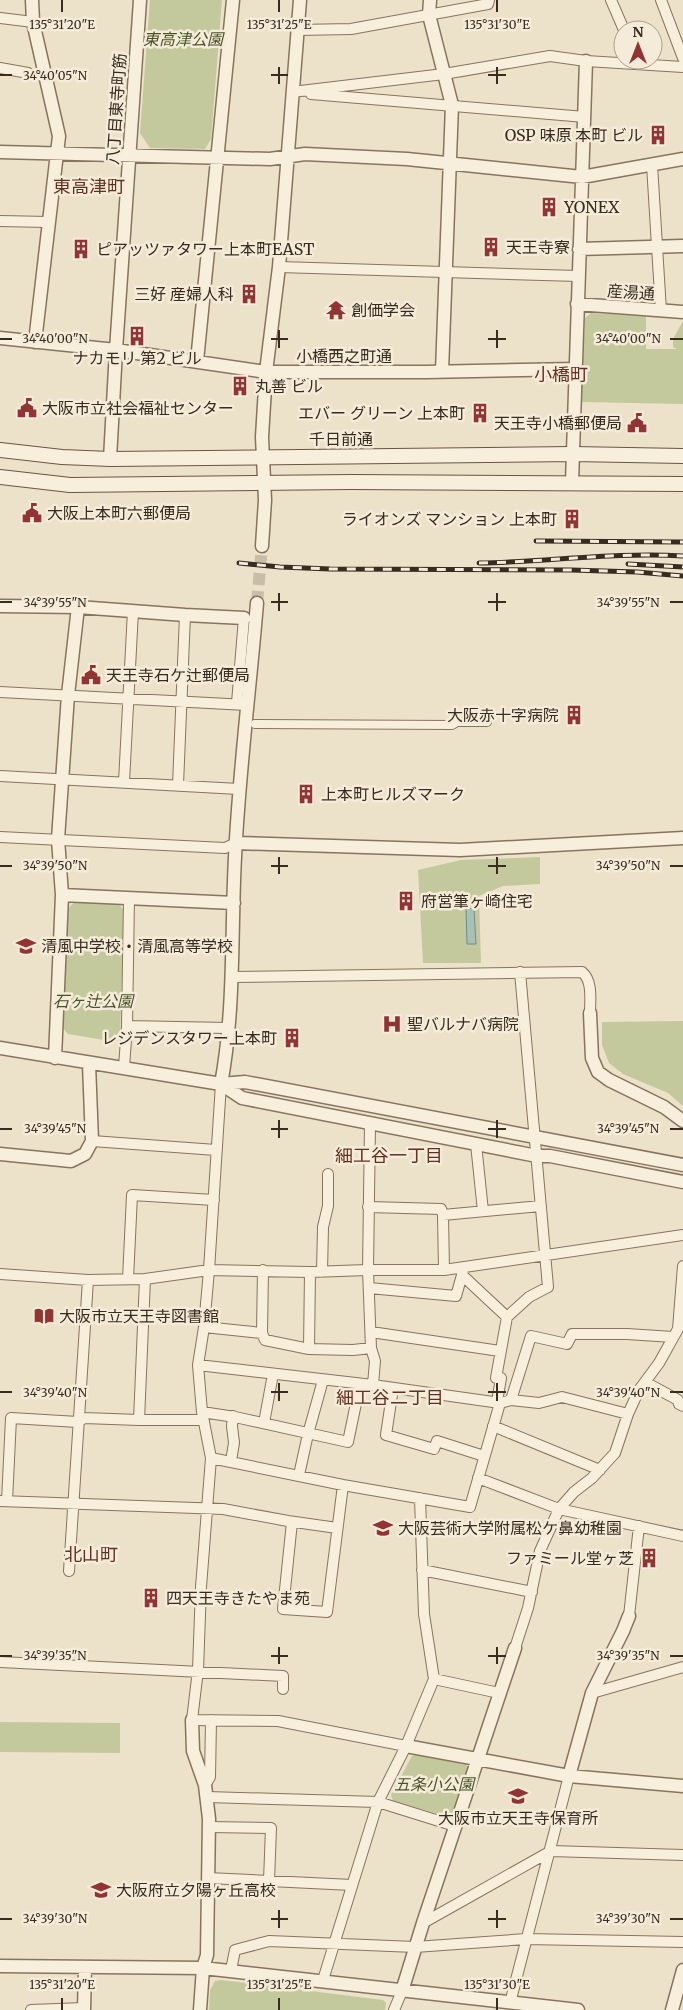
<svg xmlns="http://www.w3.org/2000/svg" width="683" height="2010" font-family="Merriweather,'Noto Sans JP',serif">
<rect width="100%" height="100%" fill="#ece1c9"/>
<!-- green -->
<path fill="#c4c99d" d="M150,0H222L211,139L205,149L150,148L140,133Z
M591,313L646,316V349H677L673,347V339L683,321V404L581,402L585,318Z
M540,857V884L503,886L479,896L481,963H423L418,870L461,860Z
M76,901L119,904L124,911L120,1037L116,1042L68,1034L63,1028L68,908Z
M683,1021V1106L668,1093L623,1074L609,1063L602,1045V1022Z
M0,1722L120,1723V1753L0,1752Z
M419,1753L465,1762L468,1768L452,1816L449,1817L393,1801L391,1795L412,1756Z
M221,1980L383,2000L386,2003L385,2010H209L210,1990L215,1981Z"/>
<!-- water -->
<path fill="#a9c0b9" stroke="#708e87" d="M466,908L474,909L476,944H467Z"/>
<g fill="none" stroke-linecap="round" stroke-linejoin="round">
<!-- tertiary-tunnel -->
<path stroke="#c8bda7" stroke-width="12" stroke-dasharray="12 6" stroke-linecap="butt" d="M257,603L262,546"/>
<defs>
<path id="pedestrian" d="M255,724L452,725L457,722H487"/>
<path id="minor" d="M611,0L624,30
M661,0L683,58
M0,18L33,22
M297,30L351,29L488,4L489,0
M0,68L28,73
M292,92L444,74L550,56L586,61L683,67
M311,94L585,117
M652,165L661,311
M0,221L48,222
M279,267L578,276
M0,692L247,705
M237,703L244,618
M0,776L239,789
M124,782L133,611
M178,785L185,615
M0,837L225,848L236,843
M231,977L582,972C593,981 590,1000 590,1013
M127,1026L227,1028
M124,1067L127,1026L129,898
M221,1084L209,1270L204,1327L198,1365L202,1412L211,1458L201,1587L198,1670L192,1720L278,1721L406,1746
M370,1124L368,1270L371,1348L375,1361L373,1385
M92,1141L216,1150
M476,1144L483,1211
M368,1207L441,1209L443,1215L444,1270
M443,1215L541,1206
M463,1269L462,1275L507,1317
M322,1272L323,1227L328,1206V1174
M0,1274L88,1280L145,1279L209,1270L310,1272L368,1270H444L683,1235
M128,1279L132,1195L214,1200
M369,1288L456,1296L462,1275
M204,1327L262,1333L265,1340L309,1349L353,1350L371,1348
M371,1332L500,1351
M262,1333L263,1270
M309,1349L310,1272
M198,1365L373,1385L500,1403L511,1400L539,1403L562,1397L628,1414
M645,1382L678,1400L679,1404L683,1406
M393,1388L386,1435L434,1449L437,1441L484,1456
M511,1400L531,1336L567,1344L572,1334H627L673,1337
M497,1402L501,1378H496L507,1317L529,1297L548,1287L520,972
M202,1412L235,1417L348,1442L360,1384
M139,1420L145,1279
M264,1423L273,1374
M493,1426L600,1470
M211,1458L343,1485L470,1507L500,1403
M231,1461L234,1443L232,1426L233,1416
M299,1475L308,1434L323,1380
M478,1478L559,1509L683,1536
M0,1501L223,1509L288,1521L337,1528
M7,1501L11,1418L78,1422L84,1418L139,1420H203
M292,1522L283,1609L327,1612L343,1485
M422,1570L532,1592
M69,1571L88,1280
M629,1616L639,1526
M515,1648L528,1608L540,1551L559,1509L574,1492L592,1478L615,1453L628,1414L639,1390L659,1363L678,1329L683,1266
M0,1662L283,1676V1689
M434,1679L499,1693
M592,1693L683,1667
M205,1785L210,1777L211,1720
M207,1797L378,1802L455,1826
M209,1827L271,1828L269,1881
M208,1878L352,1885
M423,1923L551,1851L683,1855
M231,1970L235,1950L269,1941L415,1947L526,1939L683,1942
M323,1980L378,1802L406,1746L434,1679L424,1614L420,1498
M510,2003L569,1776
M31,2010L84,2008
M394,2010L402,1991"/>
<path id="tertiary" d="M32,0L33,22L59,136L35,342
M430,0L429,15L452,105L442,371
M0,152L270,159L305,154L407,159L582,177L683,159
M579,249L683,246
M577,304L683,312
M0,338L116,350L266,372H426L575,369
M197,361L233,0
M110,459L116,350L140,0
M572,482L586,61
M262,546L265,500L262,437L266,372L279,267L300,0
M0,606L78,607L185,615L244,618
M236,843L460,850L683,838
M62,895L234,903
M590,1013L592,1058L598,1072L609,1080L664,1107L683,1121
M0,1048L221,1084L245,1082L683,1165
M55,1058L62,895L58,839L68,695L78,607
M221,1084C235,1010 231,933 235,857C239,772 250,688 257,603
M221,1084L242,1098L537,1156H550L683,1182
M0,1154L71,1161L85,1154L92,1141L89,1064
M192,1720L193,1751L205,1785L209,1819L207,1955L203,1968L200,2010
M406,1746L569,1776L683,1786
M569,1776L592,1693L623,1631L629,1616
M0,1966L203,1968L578,2010
M402,1991L423,1923L515,1648
M84,2010L85,1968
M672,2010L683,1970"/>
<path id="secondary" d="M0,450L62,457L110,459L573,454L683,456
M0,477L70,485L351,482L683,484"/>
</defs>
<!-- pedestrian casing -->
<use href="#pedestrian" stroke="#87745e" stroke-width="10"/>
<!-- minor casing -->
<use href="#minor" stroke="#87745e" stroke-width="12"/>
<!-- tertiary casing -->
<use href="#tertiary" stroke="#87745e" stroke-width="15"/>
<!-- secondary casing -->
<use href="#secondary" stroke="#695541" stroke-width="16"/>
<!-- pedestrian -->
<use href="#pedestrian" stroke="#f7efdb" stroke-width="8"/>
<!-- minor -->
<use href="#minor" stroke="#f7efdb" stroke-width="10"/>
<!-- tertiary -->
<use href="#tertiary" stroke="#f7efdb" stroke-width="12"/>
<!-- secondary -->
<use href="#secondary" stroke="#f7efdb" stroke-width="14"/>
<defs>
<path id="rail" d="M536,541L683,542
M239,563L280,567L330,569L571,570L637,572L683,576
M479,563C547,562 615,552 683,556
M628,564L683,567"/>
</defs>
<!-- rail casing -->
<use href="#rail" stroke="#382c21" stroke-width="5"/>
<!-- rail -->
<use href="#rail" stroke="#f4ebd8" stroke-width="3" stroke-dasharray="9" stroke-linecap="butt"/>
</g>
<!-- ticks -->
<path fill="none" stroke="#382c21" stroke-width="2" d="M62,0V12M279,0V12M497,0V12M279,67V84M497,67V84M0,75H12M271,75H288M488,75H506M279,330V348M497,330V348M0,339H12M271,339H288M488,339H506M670,339H683M279,593V611M497,593V611M0,602H12M271,602H288M488,602H506M670,602H683M279,857V874M497,857V874M0,866H12M271,866H288M488,866H506M670,866H683M279,1120V1138M497,1120V1138M0,1129H12M271,1129H288M488,1129H506M670,1129H683M279,1383V1401M497,1383V1401M0,1392H12M271,1392H288M488,1392H506M670,1392H683M279,1647V1664M497,1647V1664M0,1656H12M271,1656H288M488,1656H506M670,1656H683M279,1910V1928M497,1910V1928M0,1919H12M271,1919H288M488,1919H506M670,1919H683M62,1998V2010M279,1998V2010M497,1998V2010"/>
<!-- icons -->
<defs>
<symbol id="building-bare" viewBox="-9 -9 18 18"><path d="M-4-6H4V6H1V3H-1V6H-4ZM-2.5-4.3h1.7v1.8h-1.7ZM.8-4.3h1.7v1.8H.8ZM-2.5-1h1.7V.8h-1.7ZM.8-1h1.7V.8H.8Z" fill="#923334" stroke="#f4ebd8" stroke-width="2.5" paint-order="stroke"/></symbol>
<symbol id="temple-bare" viewBox="-9 -9 18 18"><path d="M0-6L5-2H3V0L6.5 2.5H4V6H1.5V3h-3V6H-4V2.5H-6.5L-3 0V-2H-5Z" fill="#923334" stroke="#f4ebd8" stroke-width="2.5" paint-order="stroke"/></symbol>
<symbol id="civic-bare" viewBox="-9 -9 18 18"><path d="M-.6-6.5H3V-4.5H.6V-3L4-1V1h2V6H-6V1h2V-1L-.6-3ZM-1.2 2.5V6h2.4V2.5Z" fill="#923334" stroke="#f4ebd8" stroke-width="2.5" paint-order="stroke"/></symbol>
<symbol id="school-bare" viewBox="-9 -9 18 18"><path d="M0-5L7-2L0 1L-7-2ZM-4 1L0 2.5L4 1V4Q0 6-4 4Z" fill="#923334" stroke="#f4ebd8" stroke-width="2.5" paint-order="stroke"/></symbol>
<symbol id="hospital-bare" viewBox="-9 -9 18 18"><path d="M-5-5h3v3.5h4V-5h3V5h-3V1.5h-4V5h-3Z" fill="#923334" stroke="#f4ebd8" stroke-width="2.5" paint-order="stroke"/></symbol>
<symbol id="library-bare" viewBox="-9 -9 18 18"><path d="M-6-4Q-3-5.5-.7-3.5V5Q-3 3-6 4ZM6-4Q3-5.5 .7-3.5V5Q3 3 6 4Z" fill="#923334" stroke="#f4ebd8" stroke-width="2.5" paint-order="stroke"/></symbol>
</defs>
<g fill-rule="evenodd">
<use href="#building-bare" x="644" y="121" width="28" height="28"/>
<use href="#building-bare" x="535" y="193" width="28" height="28"/>
<use href="#building-bare" x="477" y="233" width="28" height="28"/>
<use href="#building-bare" x="67" y="235" width="28" height="28"/>
<use href="#building-bare" x="235" y="280" width="28" height="28"/>
<use href="#temple-bare" x="322" y="296" width="28" height="28"/>
<use href="#building-bare" x="123" y="322" width="28" height="28"/>
<use href="#building-bare" x="226" y="372" width="28" height="28"/>
<use href="#civic-bare" x="13" y="394" width="28" height="28"/>
<use href="#building-bare" x="466" y="399" width="28" height="28"/>
<use href="#civic-bare" x="623" y="409" width="28" height="28"/>
<use href="#civic-bare" x="18" y="499" width="28" height="28"/>
<use href="#building-bare" x="558" y="505" width="28" height="28"/>
<use href="#civic-bare" x="77" y="661" width="28" height="28"/>
<use href="#building-bare" x="560" y="701" width="28" height="28"/>
<use href="#building-bare" x="292" y="780" width="28" height="28"/>
<use href="#building-bare" x="392" y="887" width="28" height="28"/>
<use href="#school-bare" x="12" y="932" width="28" height="28"/>
<use href="#hospital-bare" x="378" y="1010" width="28" height="28"/>
<use href="#building-bare" x="278" y="1024" width="28" height="28"/>
<use href="#library-bare" x="30" y="1302" width="28" height="28"/>
<use href="#school-bare" x="369" y="1514" width="28" height="28"/>
<use href="#building-bare" x="635" y="1544" width="28" height="28"/>
<use href="#building-bare" x="137" y="1584" width="28" height="28"/>
<use href="#school-bare" x="504" y="1782" width="28" height="28"/>
<use href="#school-bare" x="87" y="1876" width="28" height="28"/>
</g>
<g text-anchor="middle" stroke-width="5" stroke-linejoin="round" paint-order="stroke">
<!-- park labels -->
<g font-size="16" font-style="italic" fill="#495329" stroke="#f4ebd8">
<text x="183" y="45">東高津公園</text>
<text x="93" y="1007">石ヶ辻公園</text>
<text x="434" y="1790">五条小公園</text>
</g>
<!-- street labels -->
<g font-size="16" fill="#382c21" stroke="#f4ebd8">
<text transform="translate(116 109) rotate(-86)" y="6">八丁目東寺町筋</text>
<text transform="translate(631 292) rotate(4)" y="6">産湯通</text>
<text x="344" y="362">小橋西之町通</text>
<text x="341" y="445">千日前通</text>
</g>
<!-- poi labels -->
<g font-size="16" fill="#382c21" stroke="#f4ebd8" text-anchor="start">
<text x="643" y="141" text-anchor="end">OSP 味原 本町 ビル</text>
<text x="564" y="213">YONEX</text>
<text x="506" y="253">天王寺寮</text>
<text x="96" y="255">ピアッツァタワー上本町EAST</text>
<text x="234" y="300" text-anchor="end">三好 産婦人科</text>
<text x="351" y="316">創価学会</text>
<text x="137" y="364" text-anchor="middle">ナカモリ 第2 ビル</text>
<text x="255" y="392">丸善 ビル</text>
<text x="42" y="414">大阪市立社会福祉センター</text>
<text x="465" y="419" text-anchor="end">エバー グリーン 上本町</text>
<text x="622" y="429" text-anchor="end">天王寺小橋郵便局</text>
<text x="47" y="519">大阪上本町六郵便局</text>
<text x="557" y="525" text-anchor="end">ライオンズ マンション 上本町</text>
<text x="106" y="681">天王寺石ケ辻郵便局</text>
<text x="559" y="721" text-anchor="end">大阪赤十字病院</text>
<text x="321" y="800">上本町ヒルズマーク</text>
<text x="421" y="907">府営筆ヶ崎住宅</text>
<text x="41" y="952">清風中学校・清風高等学校</text>
<text x="407" y="1030">聖バルナバ病院</text>
<text x="277" y="1044" text-anchor="end">レジデンスタワー上本町</text>
<text x="59" y="1322">大阪市立天王寺図書館</text>
<text x="398" y="1534">大阪芸術大学附属松ケ鼻幼稚園</text>
<text x="634" y="1564" text-anchor="end">ファミール堂ヶ芝</text>
<text x="166" y="1604">四天王寺きたやま苑</text>
<text x="518" y="1824" text-anchor="middle">大阪市立天王寺保育所</text>
<text x="116" y="1896">大阪府立夕陽ヶ丘高校</text>
</g>
<!-- neighbourhood labels -->
<g font-size="18" fill="#623023" stroke="#f4ebd8">
<text x="89" y="193">東高津町</text>
<text x="561" y="381">小橋町</text>
<text x="389" y="1162">細工谷一丁目</text>
<text x="390" y="1404">細工谷二丁目</text>
<text x="91" y="1561">北山町</text>
</g>
</g>
<g font-size="12" text-anchor="middle" fill="#382c21" stroke="#f4ebd8" stroke-width="5" stroke-linejoin="round" paint-order="stroke">
<text x="62" y="29">135°31'20"E</text>
<text x="279" y="29">135°31'25"E</text>
<text x="497" y="29">135°31'30"E</text>
<text x="55" y="80">34°40'05"N</text>
<text x="55" y="343">34°40'00"N</text>
<text x="628" y="343">34°40'00"N</text>
<text x="55" y="607">34°39'55"N</text>
<text x="628" y="607">34°39'55"N</text>
<text x="55" y="870">34°39'50"N</text>
<text x="628" y="870">34°39'50"N</text>
<text x="55" y="1133">34°39'45"N</text>
<text x="628" y="1133">34°39'45"N</text>
<text x="55" y="1397">34°39'40"N</text>
<text x="628" y="1397">34°39'40"N</text>
<text x="55" y="1660">34°39'35"N</text>
<text x="628" y="1660">34°39'35"N</text>
<text x="55" y="1923">34°39'30"N</text>
<text x="628" y="1923">34°39'30"N</text>
<text x="62" y="1989">135°31'20"E</text>
<text x="279" y="1989">135°31'25"E</text>
<text x="497" y="1989">135°31'30"E</text>
</g>
<!-- north arrow -->
<g transform="translate(638 45)"><circle r="24" fill="#f4ebd8" stroke="#a99f8f"/>
<path d="M0-4L9 19L0 12L-9 19Z" fill="#923334"/>
<text y="-8" font-size="14" font-weight="bold" text-anchor="middle" fill="#382c21">N</text>
</g>
</svg>
